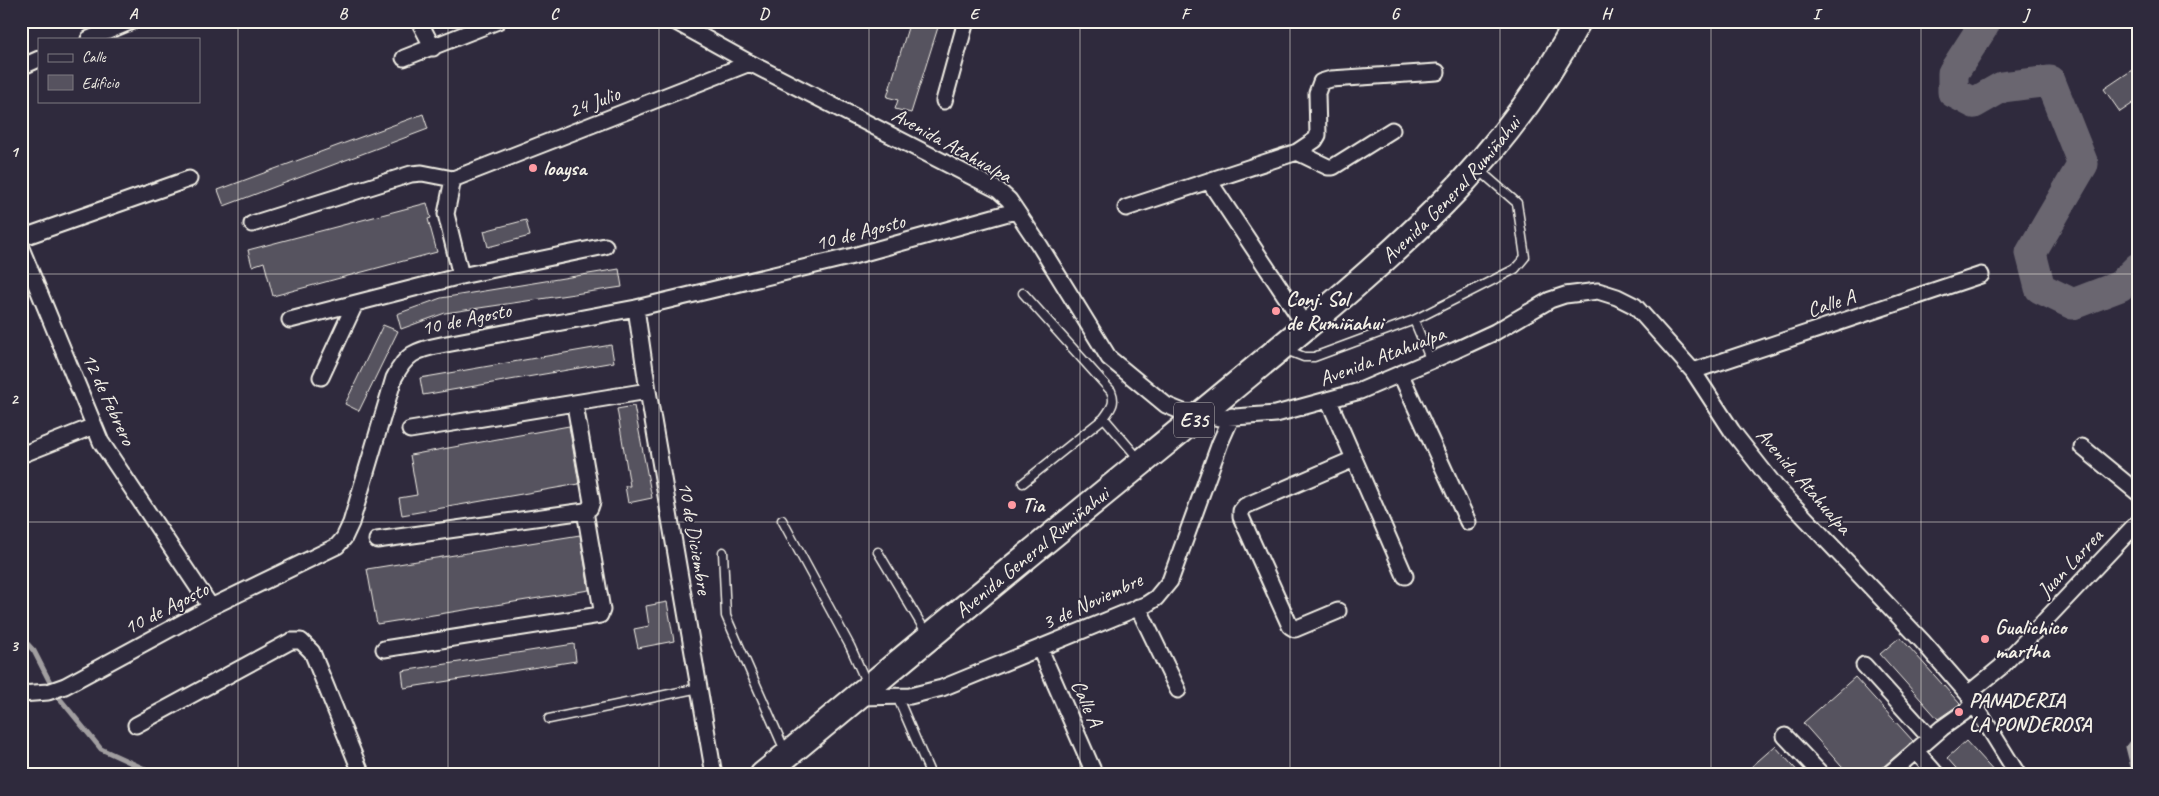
<svg xmlns="http://www.w3.org/2000/svg" width="2159" height="796" font-family="Caveat,sans-serif">
<rect width="100%" height="100%" fill="#2f2a3d"/>
<filter id="ink" filterUnits="userSpaceOnUse"><feTurbulence type="fractalNoise" baseFrequency=".02" numOctaves="2"/><feDisplacementMap in="SourceGraphic" scale="10" xChannelSelector="R" yChannelSelector="G"/><feConvolveMatrix kernelMatrix="1 2 1 2 8 2 1 2 1" color-interpolation-filters="sRGB"/></filter>
<g filter="url(#ink)">
<g fill="none" stroke-linecap="round" stroke-linejoin="round">
<!-- stream -->
<path stroke="#a19ea0" stroke-width="5" d="M21,637L34,651L56,694L101,749L158,775
M2135,775L2128,747L2138,734"/>
<!-- river -->
<path stroke="#6a6670" stroke-width="31" d="M1981,21L1984,25L1953,73V92L1974,103L2002,87L2050,81L2083,164L2031,253L2040,288L2073,304L2120,286L2138,268"/>
</g>
<!-- building -->
<path fill="#56525f" stroke="#f4f1e8" d="M910,21H940L911,113L895,109L898,100L887,97Z
M2138,66V100L2120,112L2104,89Z
M423,114L428,129L224,206L218,190Z
M427,203L431,218L428,219L437,252L273,296L264,262L252,266L248,250Z
M526,220L530,236L488,247L484,231Z
M619,269L622,287L445,313L401,329L397,314L441,298Z
M383,325L398,331L359,411L345,404Z
M611,345L614,362L423,395L420,378Z
M634,406L652,498L628,503L625,486H630L617,409Z
M569,426L579,484L402,515L399,498L417,495L410,455Z
M580,535L589,590L377,624L367,569Z
M667,602L674,641L638,648L634,629L649,626L646,606Z
M1900,637L1960,704L1938,719L1880,654Z
M574,644L576,661L404,688L402,671Z
M1855,677L1913,741L1882,768L1879,775H1849L1803,723Z
M1966,741L1997,775H1962L1947,758Z
M1775,746L1801,775H1742Z"/>
<g fill="none" stroke-linecap="round" stroke-linejoin="round">
<defs>
<path id="service" d="M1414,320L1431,361
M1286,350L1304,357H1314L1414,320L1515,269L1525,257L1517,203L1478,169
M1104,418L1139,459
M1023,483L1104,418C1111,408 1116,403 1111,391L1023,293
M782,520L850,646L867,684
M723,552L726,616L786,753
M878,552L927,634
M897,696L931,775
M549,719L699,688"/>
<path id="minor" d="M419,21L433,48
M674,21L750,63L998,190L1009,200L1040,246L1109,358L1166,405L1183,412L1221,418L1276,414L1360,391L1456,350L1495,332L1550,300L1565,295L1598,291L1617,297L1635,306L1693,371L1732,431L1776,487L1922,641L1968,694L2018,775
M89,39L132,21
M404,58L498,21
M21,67L39,59
M944,101L966,21
M1297,152L1328,167H1333L1392,130
M453,179L750,63
M453,179L446,214L461,276
M1209,181L1306,327
M1126,208L1297,152L1315,140L1318,135L1317,93L1321,82L1331,79L1437,72
M252,224L411,174L422,173L453,179
M21,238L189,179
M21,248L101,442L211,607
M636,308L648,391L714,775
M290,320L461,276L605,246
M1693,371L1981,275
M1401,375L1468,522
M321,377L355,304
M1329,401L1405,576
M410,430L648,391
M2082,447L2138,493
M21,455L94,426
M377,540L585,511L590,508L592,502L575,405
M1138,607L1178,690
M1338,611L1295,629L1290,626L1241,517V511L1245,506L1354,459
M384,649L600,615L602,610L585,511
M1040,649L1095,775
M1864,665L1930,738
M21,694L48,692L65,686L211,607L337,546L344,538L351,523L394,378C406,354 415,350 441,345L636,308L853,256L1015,211
M1968,694L2001,667L2138,522
M858,697L910,696L942,688L1147,604L1156,598L1170,581L1220,443L1232,416
M136,725L291,641H301L312,652L362,775
M1785,736L1822,775
M1916,751L1937,775
M1888,775L1942,728L1973,706"/>
<g id="trunk">
<path id="s1" d="M763,775C884,675 1004,574 1126,475C1188,425 1248,375 1308,325C1416,235 1512,147 1578,21"/>
</g>
</defs>
<!-- service casing -->
<use href="#service" stroke="#f4f1e8" stroke-width="11"/>
<!-- minor casing -->
<use href="#minor" stroke="#f4f1e8" stroke-width="19"/>
<!-- trunk casing -->
<use href="#trunk" stroke="#f4f1e8" stroke-width="29"/>
<!-- service -->
<use href="#service" stroke="#2f2a3d" stroke-width="8"/>
<!-- minor -->
<use href="#minor" stroke="#2f2a3d" stroke-width="15"/>
<!-- trunk -->
<use href="#trunk" stroke="#2f2a3d" stroke-width="25"/>
</g>
</g>
<!-- grid -->
<path fill="none" stroke="#f4f1e8" stroke-width="1" stroke-opacity="0.55" d="M238,21V775M448,21V775M659,21V775M869,21V775M1080,21V775M1290,21V775M1500,21V775M1711,21V775M1921,21V775M21,274H2138M21,522H2138"/>
<!-- markers -->
<g fill="#ff9aa2" stroke="#2f2a3d" stroke-width="2">
<circle cx="533" cy="168" r="5"/>
<circle cx="1276" cy="311" r="5"/>
<circle cx="1012" cy="505" r="5"/>
<circle cx="1985" cy="639" r="5"/>
<circle cx="1959" cy="712" r="5"/>
</g>
<g text-anchor="middle" stroke-width="4" stroke-linejoin="round" paint-order="stroke">
<!-- shield labels -->
<rect fill="#2f2a3d" stroke="#b9b5b5" stroke-width="1" x="1174" y="402.5" width="40" height="35" rx="4"/>
<g font-size="20" font-weight="bold" fill="#f4f1e8">
<text x="1194" y="427">E35</text>
</g>
<!-- street labels -->
<g font-size="21" fill="#f4f1e8" stroke="#2f2a3d">
<text transform="translate(594 102) rotate(-21)" y="7">24 Julio</text>
<text transform="translate(952 145) rotate(29)" y="7">Avenida Atahualpa</text>
<text dy="7" stroke="none"><textPath href="#s1" startOffset="904">Avenida General Rumiñahui</textPath></text>
<text transform="translate(860 232) rotate(-15)" y="7">10 de Agosto</text>
<text transform="translate(1831 303) rotate(-18)" y="7">Calle A</text>
<text transform="translate(466 319) rotate(-12)" y="7">10 de Agosto</text>
<text transform="translate(1382 356) rotate(-21)" y="7">Avenida Atahualpa</text>
<text transform="translate(109 399) rotate(65)" y="7">12 de Febrero</text>
<text transform="translate(1804 481) rotate(49)" y="7">Avenida Atahualpa</text>
<text transform="translate(695 538) rotate(80)" y="7">10 de Diciembre</text>
<text dy="7" stroke="none"><textPath href="#s1" startOffset="349">Avenida General Rumiñahui</textPath></text>
<text transform="translate(2070 563) rotate(-47)" y="7">Juan Larrea</text>
<text transform="translate(1092 601) rotate(-25)" y="7">3 de Noviembre</text>
<text transform="translate(166 608) rotate(-27)" y="7">10 de Agosto</text>
<text transform="translate(1087 703) rotate(66)" y="7">Calle A</text>
</g>
<!-- poi labels -->
<g font-size="21" font-weight="bold" fill="#f4f1e8" stroke="#2f2a3d" text-anchor="start">
<text x="543" y="175">loaysa</text>
<text x="1286" y="306">Conj. Sol<tspan x="1286" dy="24">de Rumiñahui</tspan></text>
<text x="1022" y="512">Tia</text>
<text x="1995" y="634">Gualichico<tspan x="1995" dy="24">martha</tspan></text>
<text x="1969" y="707">PANADERIA<tspan x="1969" dy="24">LA PONDEROSA</tspan></text>
</g>
</g>
<!-- margin -->
<rect width="2159" height="796" fill="none" stroke="#2f2a3d" stroke-width="55"/>
<!-- legend -->
<rect x="38" y="38" width="162" height="65" fill="#2f2a3d" stroke="#7e7a81"/>
<rect x="48" y="54" width="25" height="8" fill="#2f2a3d" stroke="#7e7a81"/>
<text x="82" y="62" font-size="15" fill="#f4f1e8">Calle</text>
<rect x="48" y="75" width="25" height="15" fill="#56525f" stroke="#7e7a81"/>
<text x="82" y="88" font-size="15" fill="#f4f1e8">Edificio</text>
<rect x="28" y="28" width="2104" height="740" fill="none" stroke="#f4f1e8" stroke-width="2"/>
<g font-size="16" text-anchor="middle" font-weight="bold" fill="#f4f1e8">
<text x="133" y="19">A</text>
<text x="343" y="19">B</text>
<text x="554" y="19">C</text>
<text x="764" y="19">D</text>
<text x="974" y="19">E</text>
<text x="1185" y="19">F</text>
<text x="1395" y="19">G</text>
<text x="1606" y="19">H</text>
<text x="1816" y="19">I</text>
<text x="2026" y="19">J</text>
<text x="14" y="157">1</text>
<text x="14" y="404">2</text>
<text x="14" y="651">3</text>
</g>
</svg>
